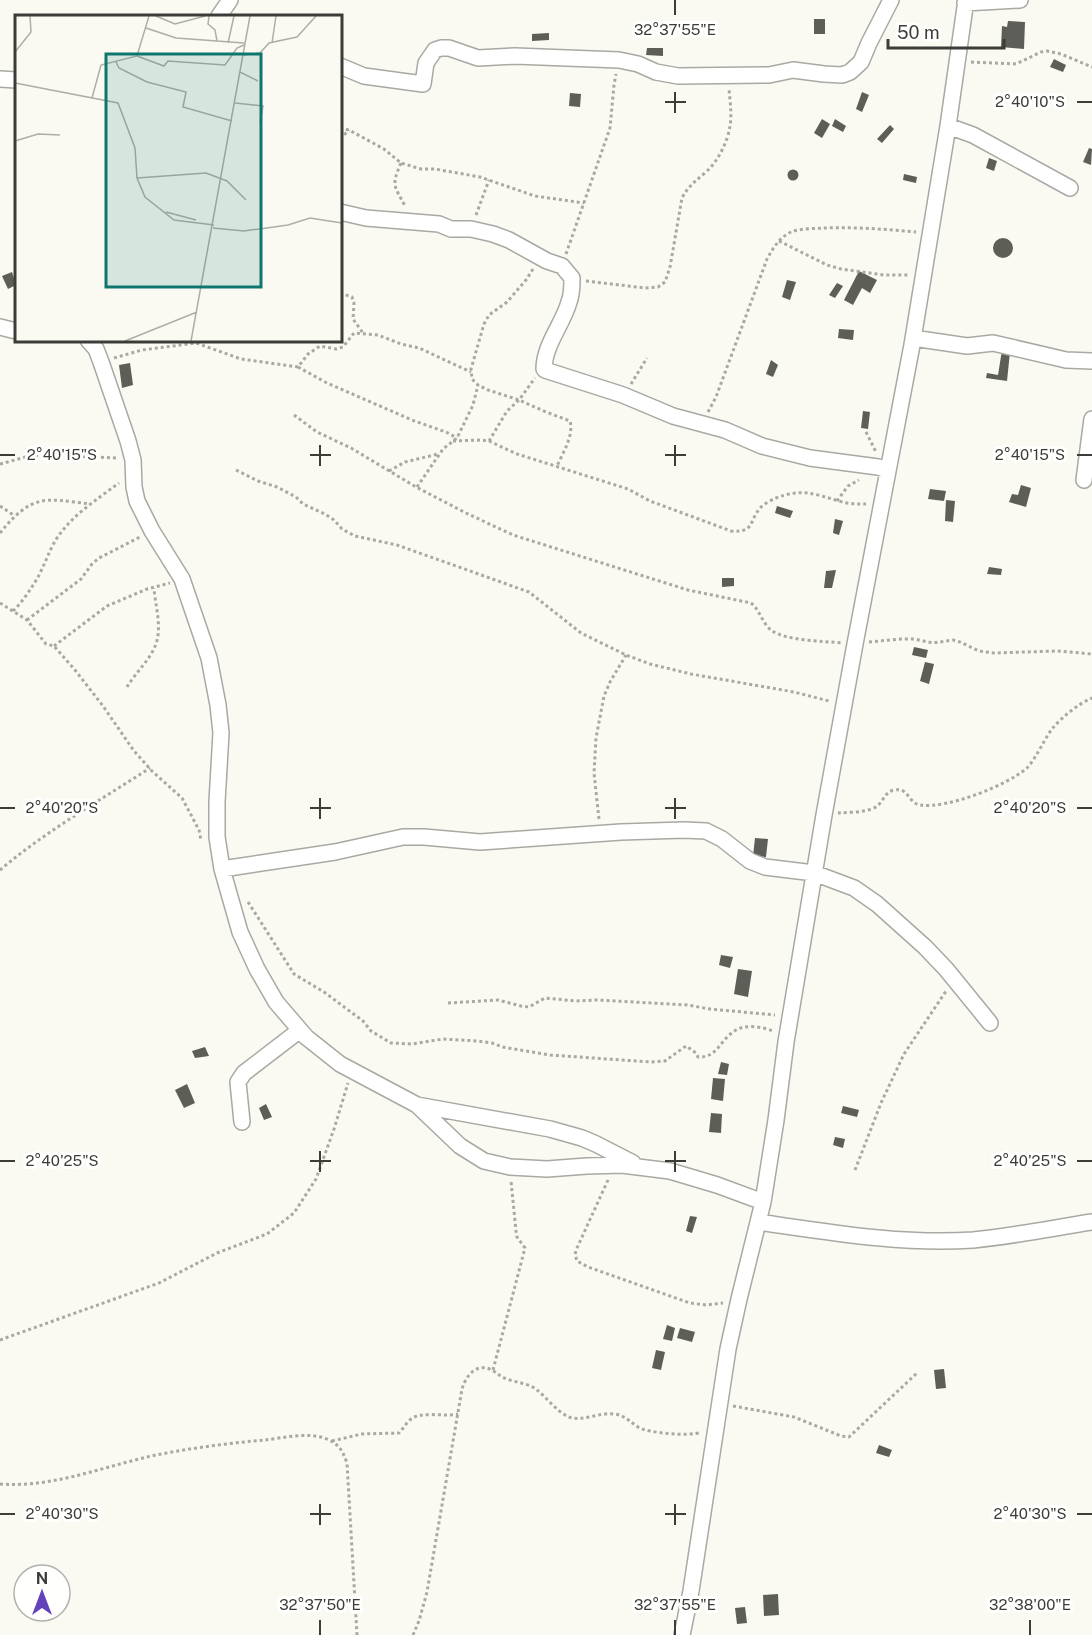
<svg xmlns="http://www.w3.org/2000/svg" width="1092" height="1635" font-family="'Public Sans',sans-serif">
<rect width="100%" height="100%" fill="#fafaf3"/>
<!-- building -->
<path fill="#5d5e58" d="M814,19H825V34H814Z
M1008,21L1025,22L1024,49L1001,47L1002,26L1007,27Z
M549,33V40L532,41V34Z
M647,48H663V56L646,55Z
M1054,59L1066,65L1063,72L1050,67Z
M862,92L869,95L862,112L856,109Z
M570,93L581,94L580,107L569,106Z
M822,119L830,124L822,138L814,133Z
M835,119L846,126L843,132L832,126Z
M890,125L894,129L882,143L877,139Z
M1089,148L1092,149L1091,165L1083,162Z
M989,158L997,161L994,171L986,168Z
M787.5 175a5.5 5.5 0 1 1 11 0a5.5 5.5 0 1 1-11 0Z
M904,174L917,177L916,183L903,180Z
M993 248a10 10 0 1 1 20 0a10 10 0 1 1-20 0Z
M859,271L877,280L870,293L862,288L853,305L844,300Z
M12,272L16,285L8,289L2,276Z
M787,280L796,282L790,300L782,297Z
M837,283L843,286L835,298L829,295Z
M839,329L854,330L853,340L838,338Z
M1002,350L1010,352L1007,381L986,378L987,373L998,375Z
M771,360L778,365L773,377L766,374Z
M130,363L133,385L122,388L119,365Z
M863,411L870,412L868,429L861,428Z
M1021,485L1031,488L1026,507L1009,502L1012,494L1018,495Z
M930,489L946,491L944,501L928,499Z
M946,500L955,501L953,522L945,521Z
M777,506L793,511L790,518L775,513Z
M835,519L843,521L839,535L833,533Z
M989,567L1002,569L1001,575L987,574Z
M836,570L832,588H824L826,571Z
M722,578H734V586L722,587Z
M914,647L928,650L926,658L912,655Z
M925,662L934,664L929,684L920,681Z
M755,838L768,839L766,857L753,856Z
M721,955L733,957L730,968L719,965Z
M738,969L752,971L748,997L734,994Z
M205,1047L209,1056L195,1058L192,1051Z
M721,1062L729,1064L727,1075L718,1074Z
M713,1078L725,1079L723,1101L711,1099Z
M187,1084L195,1103L184,1108L175,1090Z
M266,1104L272,1117L264,1120L259,1108Z
M843,1106L859,1110L857,1117L841,1113Z
M711,1113L722,1114L721,1133L709,1132Z
M835,1137L845,1139L843,1148L833,1145Z
M690,1216L697,1217L692,1233L686,1231Z
M667,1325L675,1328L672,1341L663,1339Z
M680,1328L695,1332L692,1342L677,1338Z
M656,1350L665,1352L661,1370L652,1368Z
M944,1369L946,1388L936,1389L934,1370Z
M879,1445L892,1450L889,1457L876,1453Z
M778,1594L779,1615L764,1616L763,1595Z
M745,1607L747,1623L737,1624L735,1608Z"/>
<g fill="none" stroke-linecap="round" stroke-linejoin="round">
<defs>
<path id="street" d="M965,3L1020,0
M219,16L230,0
M340,66L364,76L423,84L426,63L435,50L441,48H449L478,58L515,56L619,60L638,64L656,72L678,76L769,75L793,70L824,74L842,75L850,72L861,62L869,43L891,0
M0,79L16,80
M948,126L973,135L1070,188
M340,212L366,218L439,224L451,229H471L493,234L509,240L547,261L562,266L572,278C572,286 572,295 569,302C563,324 544,345 544,369L545,370L623,395L673,416L725,430L762,446L810,458L878,467L888,470
M0,327L16,331
M913,338L967,346L993,343L1066,360L1092,361
M88,340L96,349L101,362L128,441L133,460L134,487L137,501L152,531L182,579L209,658L218,705L221,733L217,802V837L222,869L240,932L257,969L276,1002L306,1037L340,1064L417,1105L460,1146L484,1161L510,1167L547,1169L587,1166L622,1165L670,1171L717,1185L763,1202
M1084,480L1092,419
M222,869L335,852L403,837H424L480,842L621,832L684,830L706,831L722,839L750,861L765,867L814,873L854,888L877,904L925,947L946,969L990,1023
M417,1105L550,1129L582,1138L596,1144L633,1163
M242,1122L238,1082L244,1073L300,1030
M758,1222C828,1232 903,1245 973,1240C1013,1236 1053,1228 1092,1222
M682,1635L691,1591L728,1349L739,1299L763,1202L776,1120L786,1042L824,815L855,644L912,345L948,126L966,0"/>
</defs>
<!-- street casing -->
<use href="#street" stroke="#a8a9a3" stroke-width="18"/>
<!-- path -->
<path stroke="#a9a9a4" stroke-width="3" stroke-dasharray="3 3" stroke-linecap="butt" d="M971,62L1016,64L1041,52L1047,51L1061,54L1092,67
M340,128L349,130L384,149L401,163L421,169H435L480,177L535,196L584,203
M340,139L349,130
M401,163C391,186 394,185 405,206
M476,215L489,180
M779,241L827,265L841,269L884,275H908
M566,254L610,128L614,85L616,74
M533,269L526,280L507,302L489,315L484,324L471,369L472,379L478,385L488,390L519,400L546,412L570,421C574,435 563,453 557,466
M586,281L645,288L658,287L665,282L670,267L682,198C688,186 697,180 707,171C718,161 728,141 730,126C732,114 730,101 729,89
M340,293L352,297L354,303L353,319L363,333
M114,358L142,350L196,343L241,359L298,367L308,354L320,346L336,349L343,347L354,333L378,335L401,344L419,348L471,372
M298,367L327,383L412,420L446,432L457,438
M631,384L647,358
M708,412L716,397L767,259C773,248 780,237 791,232C801,228 813,229 823,228C854,227 885,229 916,232
M294,415L317,432L351,448L416,487L466,513L513,535L688,590L751,603C760,610 762,623 771,630C785,641 824,641 842,643
M866,432L876,452
M453,441L481,440L489,441L517,454L628,489L650,501L731,531C755,533 749,521 760,508C764,504 771,500 776,498C802,488 814,494 839,501C848,504 857,504 866,504
M489,441L507,411L519,400L535,378
M0,464L26,457L53,455L117,458
M236,470L258,481L277,487L296,497L303,504L325,514L334,520L342,529L355,536L397,545L529,592L581,633L626,655L650,664L691,674L794,692L829,701
M389,471L405,462L438,454
M417,487L443,449L457,438L473,405L478,385
M837,501L848,486L859,480
M0,506L15,516
M0,533C32,494 43,498 90,504
M0,603L27,620L46,644L54,646L75,670L103,706L134,751L152,771L182,798L199,830L201,840
M13,611C23,601 31,589 38,577C44,566 48,554 54,543C68,518 96,500 119,483
M27,620L81,579L92,564L99,558L140,537
M869,642L901,639H914L933,643L953,640L960,642L979,651L994,653L1057,651L1092,654
M54,646L107,606L147,589L170,583
M127,687C137,670 156,655 158,635C160,619 155,603 154,588
M838,813C849,812 863,813 874,808C883,804 884,792 894,790C909,787 908,803 920,805C947,809 1006,786 1027,768C1037,757 1043,741 1052,729C1062,717 1078,704 1092,698
M599,819L594,773L596,738L604,696L610,682L626,655
M0,870C46,831 99,801 150,768
M248,902L294,974L324,992L363,1021L371,1031L391,1043L412,1044L443,1039L477,1041L492,1043L503,1047L550,1055L651,1062L665,1061L686,1046L696,1053L698,1057C718,1058 720,1039 736,1030C746,1024 763,1027 773,1031
M448,1003L498,1000L521,1006L529,1007L545,998L576,1001L597,1000L687,1005L710,1009L775,1015
M855,1170L881,1103L904,1054L946,991
M608,1180L577,1248L575,1254L577,1261L588,1267L690,1303L706,1305L723,1303
M0,1340L159,1283L217,1253L267,1234L294,1213L316,1179L334,1129L348,1083
M493,1370L525,1248L517,1237L516,1231L511,1181
M733,1406L794,1417L841,1436L849,1437L917,1373
M332,1441L362,1434L399,1433C403,1429 406,1423 411,1419C420,1411 445,1417 458,1414
M0,1484C54,1488 104,1466 156,1455C192,1448 229,1443 265,1440C283,1438 306,1432 324,1438C338,1443 342,1449 347,1463L357,1635
M413,1635L419,1621L427,1592L462,1389C466,1376 476,1362 492,1370C497,1373 501,1377 507,1379C517,1383 529,1383 537,1390C547,1398 557,1412 569,1417C582,1422 600,1412 614,1414C625,1415 630,1422 638,1427C647,1433 691,1437 701,1432"/>
<!-- street -->
<use href="#street" stroke="#fff" stroke-width="15"/>
</g>
<!-- ticks -->
<path fill="none" stroke="#3c3c39" stroke-width="2" d="M675,0V15M675,92V113M665,102H686M1077,102H1092M320,445V466M675,445V466M0,455H15M310,455H331M665,455H686M1077,455H1092M320,798V819M675,798V819M0,808H15M310,808H331M665,808H686M1077,808H1092M320,1151V1172M675,1151V1172M0,1161H15M310,1161H331M665,1161H686M1077,1161H1092M320,1504V1525M675,1504V1525M0,1514H15M310,1514H331M665,1514H686M1077,1514H1092M320,1620V1635M675,1620V1635M1030,1620V1635"/>
<!-- overview -->
<g transform="translate(15 15)">
<rect width="327" height="327" fill="#fafaf3"/>
<path fill="none" stroke="#aeaea9" stroke-width="1.5" d="M141,1L160,9L190,1M194,1L193,9L200,15L202,26M131,13L161,23L229,28M213,28L219,1M257,28L261,1M0,37L16,17L15,1M228,40L245,38L254,28L282,22L301,1M122,41L149,51L153,46L210,50L222,33L229,30M101,47L104,53L132,67L171,77L168,92L217,106M225,57L243,66M0,68L103,88L120,133L122,163L130,182L159,205L199,210M77,83L86,50L122,41L134,1M220,88L248,91L245,108M0,126L23,119L45,120M122,163L191,158L212,166L231,185M151,197L181,205M198,213L229,216L273,210L295,203L327,208M110,326L182,297M176,326L235,1"/>
<path fill="#0f766e" fill-opacity="0.15" stroke="#0f766e" stroke-width="3" d="M91,39H246V272H91Z"/>
<rect width="327" height="327" fill="none" stroke="#3c3c39" stroke-width="3"/>
</g>
<g font-size="15" text-anchor="middle" fill="#3c3c39" stroke="#fffffe" stroke-width="6" stroke-linejoin="round" paint-order="stroke">
<text x="675" y="35">32°37'55"E</text>
<text x="1030" y="107">2°40'10"S</text>
<text x="62" y="460">2°40'15"S</text>
<text x="1030" y="460">2°40'15"S</text>
<text x="62" y="813">2°40'20"S</text>
<text x="1030" y="813">2°40'20"S</text>
<text x="62" y="1166">2°40'25"S</text>
<text x="1030" y="1166">2°40'25"S</text>
<text x="62" y="1519">2°40'30"S</text>
<text x="1030" y="1519">2°40'30"S</text>
<text x="320" y="1610">32°37'50"E</text>
<text x="675" y="1610">32°37'55"E</text>
<text x="1030" y="1610">32°38'00"E</text>
</g>
<!-- north arrow -->
<g transform="translate(42 1593)"><circle r="28" fill="#fffffe" stroke="#b1b1af" stroke-width="1.5"/>
<path d="M0-4.5L10 22L0 15L-10 22Z" fill="#6241ba"/>
<text y="-9" font-size="16" font-weight="bold" text-anchor="middle" fill="#3c3c39">N</text>
</g>
<!-- scale -->
<path d="M888 39v9h116v-9" fill="none" stroke="#3c3c39" stroke-width="3"/>
<text x="897" y="39" font-size="18" fill="#3c3c39" stroke="#fffffe" stroke-width="4.5" paint-order="stroke">50 m</text>
</svg>
